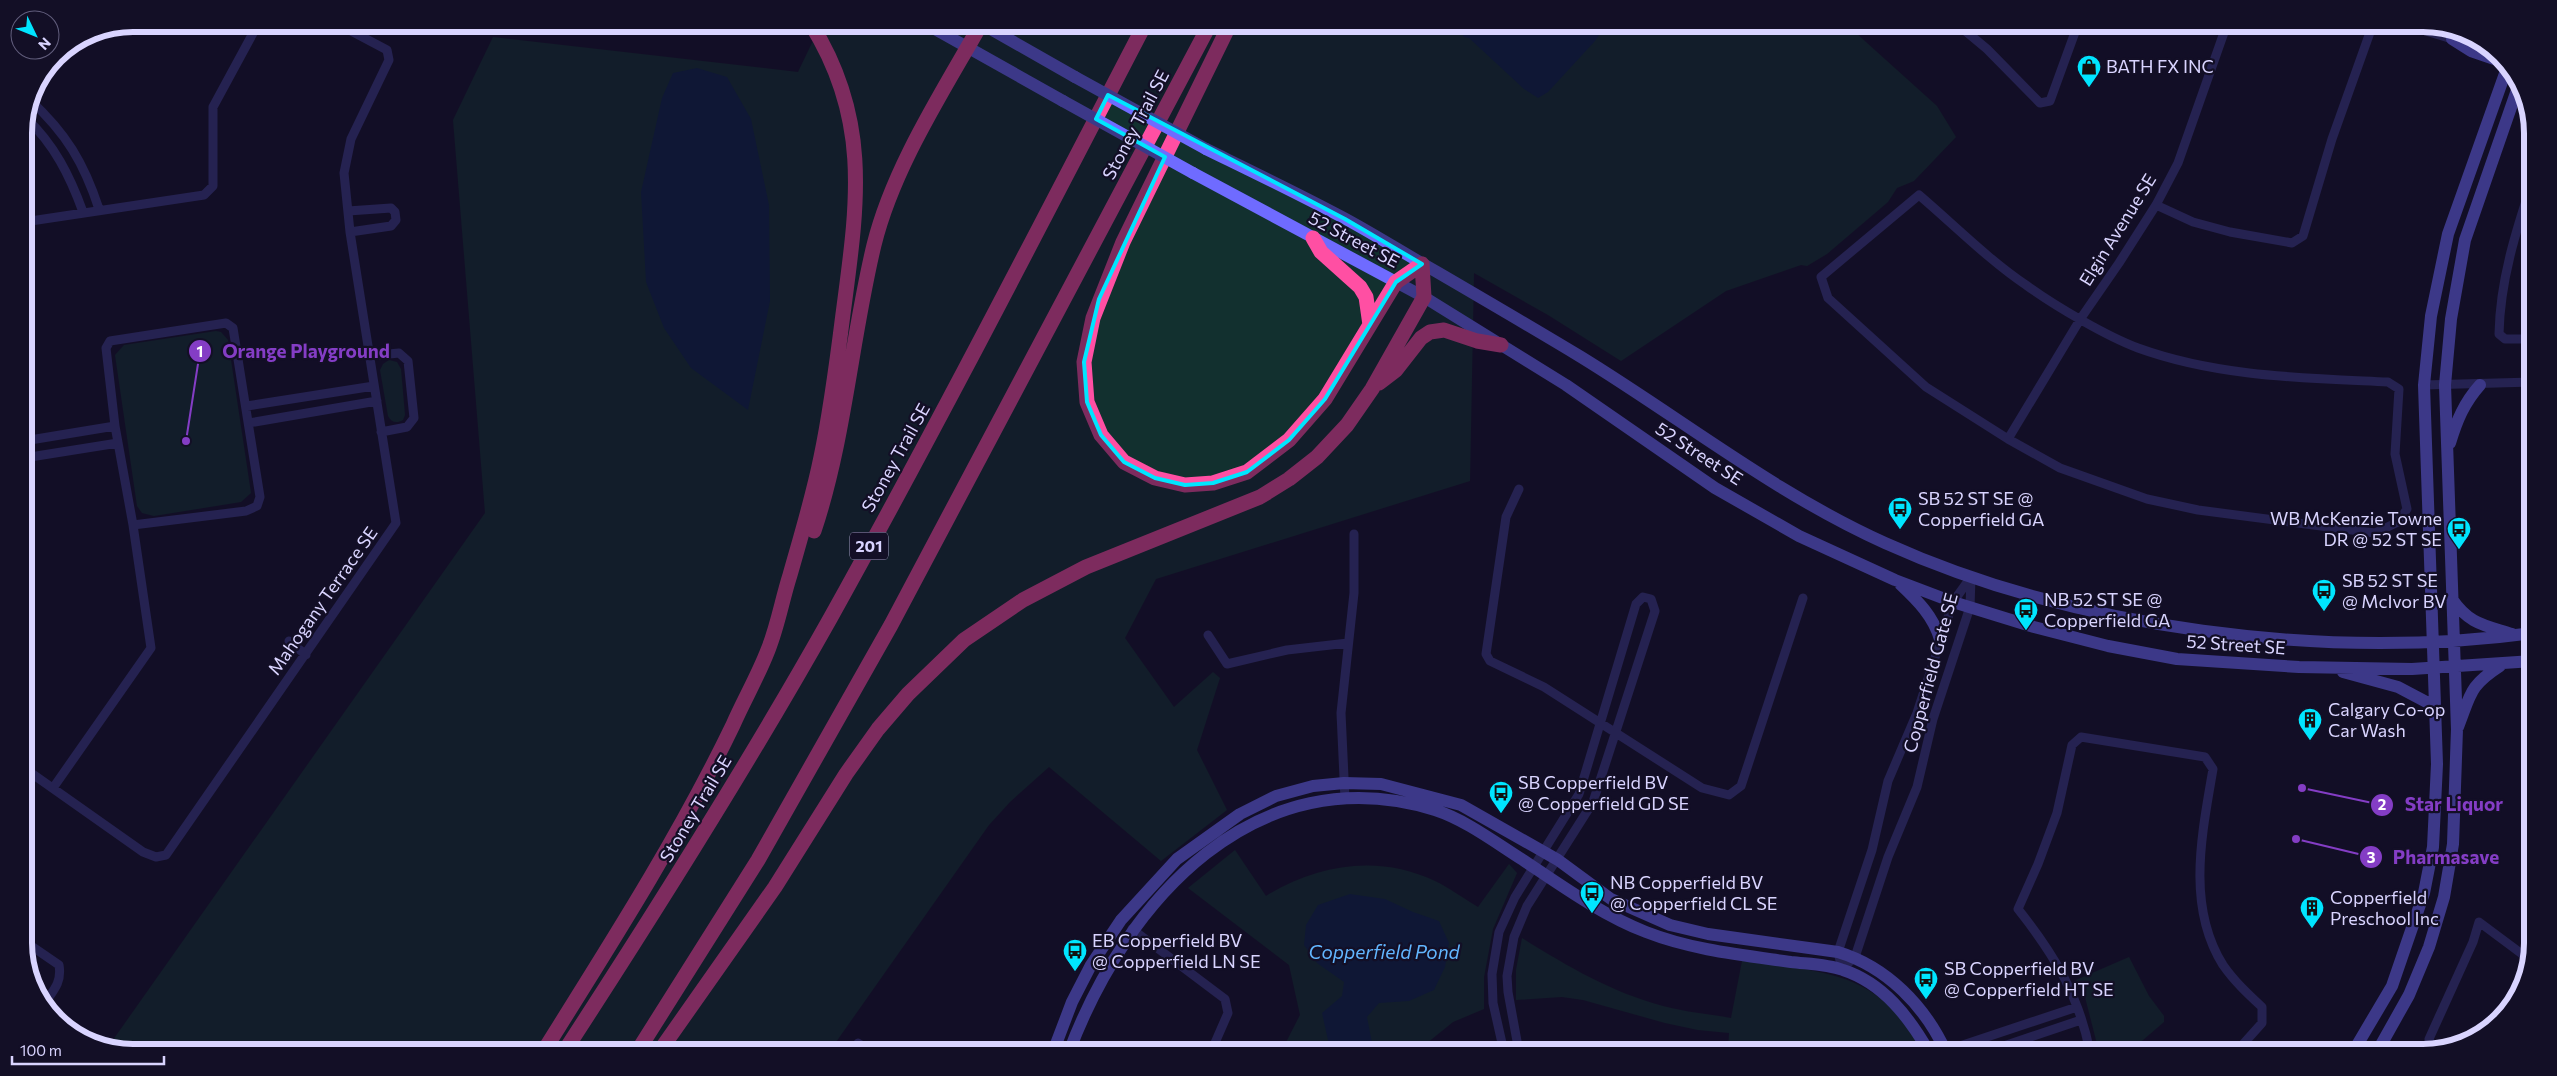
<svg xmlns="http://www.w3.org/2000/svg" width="2557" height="1076" font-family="Commissioner,sans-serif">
<rect width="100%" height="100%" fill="#130f26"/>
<!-- green -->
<path fill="#12302f" d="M821,24H1846L1937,106L1956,137L1914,181L1897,188L1888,202L1827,254L1807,266L1801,265L1726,291L1621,361L1548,315L1474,273L1470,481L1156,579L1125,638L1174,707L1213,672L1220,678L1197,750L1227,810L1161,861L1049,767L1010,802L989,825L829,1052H134L108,1047L485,513L453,120L493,37L798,72Z
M216,331L221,332L228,340L251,493L241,502L154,516L142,513L137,506L115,355L124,345Z
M389,360L397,362L401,369L405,415L403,420C396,424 391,422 388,416L380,370L383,364Z
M1235,850L1266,896C1317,864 1379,854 1435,881C1450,888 1464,899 1478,907L1509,864L1517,873L1493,929L1484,977V1009L1453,1022L1416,1052H1281L1300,1015L1289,965L1188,888Z
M1522,938C1567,966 1611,992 1663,1006C1685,1012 1709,1014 1731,1018L1742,961C1824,972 1880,970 1922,1052H1728L1729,1033L1698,1030L1665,1023L1583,1000L1562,997L1516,1000V970Z
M2129,957L2149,996L2164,1016V1022L2129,1052H2099L2085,997L2076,980Z"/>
<!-- water -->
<path fill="#0c2248" d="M1456,24H1607L1595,41L1548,92L1538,98L1524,89L1469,38L1464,37Z
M697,68L727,77L751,119L769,205L770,301L748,410L691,368L664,328L646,282L641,192L662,98L673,73Z
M1350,894L1385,899L1413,912L1439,921L1449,943L1445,967L1434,990L1409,1001L1379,1003L1367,1017L1372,1043L1371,1052H1327L1328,1040L1322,1013L1342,996L1344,982L1317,963L1304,945L1306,925L1318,905Z"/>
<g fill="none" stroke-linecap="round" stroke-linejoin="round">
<!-- street -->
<path stroke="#3d3a85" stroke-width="9" d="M1957,24L1987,49L2040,103L2050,101L2078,24
M2403,24L2452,39
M30,100C66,133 84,163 99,209
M26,118C54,144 70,176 83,212
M2533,180C2516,230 2500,281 2499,334L2505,339H2533
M1919,195C1953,224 1990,261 2026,285C2055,306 2106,336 2138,348C2218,377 2304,378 2388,382L2399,389L2395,454L2407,509L2398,522L2375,533L2198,510L2147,499L2060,468L2008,439L1926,387L1828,298L1821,277Z
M2156,205L2193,222L2230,232L2292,243L2303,236L2332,139L2373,24
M348,211L391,208L395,212L396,220L391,226L350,232
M24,222L204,195L213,186V107L258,24
M226,323L233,328L260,497L257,506L246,511L133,525L115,426L106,348L110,341Z
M369,356L399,353L408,361L414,418L407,427L381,432
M2424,385L2533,382
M247,406L374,386
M249,423L377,401
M2008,439L2081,318L2119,263L2156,205L2178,163L2227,24
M24,441L115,426
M24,458L118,443
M1519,489L1506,517L1486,654L1490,661L1544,687L1702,788L1729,795L1741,786L1803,598
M1208,635L1227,664L1287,650L1348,643
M289,641L306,655
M24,768L143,852L156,857L166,855L396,523L350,232L344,173L351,139L389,60L387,50L338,24
M53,788L151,648L133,525
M1345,799L1341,713L1354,593V534
M1132,929L1225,999L1228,1013L1211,1052
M24,941L59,965C62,982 54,990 44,1004
M1842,969L1838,952L1872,850L1888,781L1917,713L1953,602L1971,577
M1842,969L1855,957L1888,857L1917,787L1933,719L1970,607L1971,577
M858,1043L873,1052
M2433,1049L2429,1039L2473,942L2479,922L2530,960
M1504,1052L1493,1003L1492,974L1499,932L1515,897L1579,794L1636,604L1643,597L1651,599L1655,611L1593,802L1527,906L1514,937L1507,976L1508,992L1519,1052
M1942,1052L2077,1007
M1986,1052L2081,1020
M2090,1052C2079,995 2053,953 2018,909L2038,864L2057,813L2072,745L2081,737L2205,757L2213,769C2202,834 2186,906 2223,965C2234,981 2248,994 2262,1007V1023L2236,1052"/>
<!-- secondary -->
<path stroke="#6f6bff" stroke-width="12" d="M926,24L1063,101
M982,24L1075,77
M2452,39L2471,51L2506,63
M2452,39L2471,36
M1206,149C1251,171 1297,193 1342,217C1374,234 1405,254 1437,272C1485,300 1533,328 1581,357C1682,419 1776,494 1885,543C2075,629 2326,661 2533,633
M1193,173L1424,297L1566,385L1715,488L1799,536L1895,580L1953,602L2034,627L2108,646L2177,659L2299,667L2412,669L2533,661
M2450,443C2457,420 2464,403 2480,385
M1901,585C1918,601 1933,616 1940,639
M2452,599C2469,624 2484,625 2512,634
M2343,672L2398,687L2434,706
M2458,727C2471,694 2469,686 2500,666
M1053,1052L1072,1002L1091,965L1121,920L1177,859L1240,814L1276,796L1313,786L1344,783L1381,784L1461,805L1558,860L1611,899L1670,925L1708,934L1838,952C1887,967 1925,1006 1946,1052
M1069,1052C1126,900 1256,755 1435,810C1466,820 1496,843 1523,860C1562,886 1602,915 1646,932C1692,950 1742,955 1791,962C1808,964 1827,964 1843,970C1883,983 1909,1017 1929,1052
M2353,1052L2392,986L2424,893L2433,847L2437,764L2424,385L2431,316L2448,234L2508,65
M2377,1052L2409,995L2429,947L2444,897L2453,844L2457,729L2445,385L2451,319L2465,240L2518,87"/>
<!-- highway -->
<path stroke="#ff4fa3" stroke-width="15" d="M1230,24L1123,242L1093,318L1084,362L1087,402L1101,435L1124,462L1155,478L1185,485L1213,483L1247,472L1289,440L1325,399L1396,282L1422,264
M1313,238L1321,252L1360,287L1366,297L1370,325
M1379,383L1396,370L1421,338L1430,332L1444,330L1477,341L1501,345
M814,531C845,438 851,340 874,245C893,168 942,93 981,24
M543,1052C610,945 678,839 733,725C744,700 758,676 768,650C778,625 782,600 790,575C801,536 813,497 821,457C831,410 837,362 843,314C857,207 872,121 811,24
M564,1052C657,909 748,765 831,617C940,421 1042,222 1145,24
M637,1052L758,860L891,625L1210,24
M659,1052L775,887L846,774L878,729L908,694L964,640L1023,600L1086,567L1260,497L1289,479L1317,457L1347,425L1372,389L1424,297L1422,264"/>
<!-- secondary-bridge -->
<path stroke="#6f6bff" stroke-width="12" d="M1075,77L1206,149
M1063,101L1193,173"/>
</g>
<!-- marked area -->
<path d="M0 0H2557V1076H0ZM1108,95L1345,219L1422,264L1396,282L1325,399L1289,440L1247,472L1213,483L1185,485L1155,478L1124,462L1101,435L1087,402L1084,362L1099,299L1165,157L1096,119Z" fill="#130f26" fill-opacity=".55" fill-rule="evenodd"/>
<path fill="none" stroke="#00e5ff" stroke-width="4" stroke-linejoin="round" d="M1108,95L1345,219L1422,264L1396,282L1325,399L1289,440L1247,472L1213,483L1185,485L1155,478L1124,462L1101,435L1087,402L1084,362L1099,299L1165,157L1096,119Z"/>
<!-- icons -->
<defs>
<symbol id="shop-pin" viewBox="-11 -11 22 30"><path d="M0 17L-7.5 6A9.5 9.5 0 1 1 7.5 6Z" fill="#00e5ff" stroke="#130f26"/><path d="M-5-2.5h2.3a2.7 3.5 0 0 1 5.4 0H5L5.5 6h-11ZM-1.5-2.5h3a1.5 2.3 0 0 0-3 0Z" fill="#111"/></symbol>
<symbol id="bus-pin" viewBox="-11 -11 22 30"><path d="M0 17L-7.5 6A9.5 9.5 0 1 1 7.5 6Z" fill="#00e5ff" stroke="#130f26"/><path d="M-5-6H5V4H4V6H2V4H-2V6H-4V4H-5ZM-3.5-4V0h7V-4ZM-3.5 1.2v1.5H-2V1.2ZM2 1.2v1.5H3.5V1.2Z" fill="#111"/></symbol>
<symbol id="building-pin" viewBox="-11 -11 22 30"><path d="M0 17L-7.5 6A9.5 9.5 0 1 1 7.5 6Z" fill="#00e5ff" stroke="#130f26"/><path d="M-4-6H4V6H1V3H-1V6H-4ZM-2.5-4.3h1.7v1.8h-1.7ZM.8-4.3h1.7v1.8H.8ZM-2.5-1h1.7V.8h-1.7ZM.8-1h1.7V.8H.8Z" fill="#111"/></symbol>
</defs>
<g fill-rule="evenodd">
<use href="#shop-pin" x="2075" y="53" width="28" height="38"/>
<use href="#bus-pin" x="1886" y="495" width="28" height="38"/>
<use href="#bus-pin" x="2445" y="515" width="28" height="38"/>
<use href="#bus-pin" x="2310" y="577" width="28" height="38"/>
<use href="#bus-pin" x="2012" y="596" width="28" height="38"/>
<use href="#building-pin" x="2296" y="706" width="28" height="38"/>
<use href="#bus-pin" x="1487" y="779" width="28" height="38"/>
<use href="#bus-pin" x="1578" y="879" width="28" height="38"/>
<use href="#building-pin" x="2298" y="894" width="28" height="38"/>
<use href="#bus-pin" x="1061" y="937" width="28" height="38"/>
<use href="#bus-pin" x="1912" y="965" width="28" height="38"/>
</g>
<g text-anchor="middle" stroke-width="4.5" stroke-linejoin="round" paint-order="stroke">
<!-- shield labels -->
<rect fill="#130f26" stroke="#9e99be" stroke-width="1" x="850" y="532.5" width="38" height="27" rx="4"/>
<g font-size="16" font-weight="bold" fill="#d9d4ff">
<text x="869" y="552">201</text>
</g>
<!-- poi labels -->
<g font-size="18" fill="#d9d4ff" stroke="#130f26" text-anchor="start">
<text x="2106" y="73">BATH FX INC</text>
<text x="1918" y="505">SB 52 ST SE @<tspan x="1918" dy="21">Copperfield GA</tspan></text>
<text x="2442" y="525" text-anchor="end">WB McKenzie Towne<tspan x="2442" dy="21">DR @ 52 ST SE</tspan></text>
<text x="2342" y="587">SB 52 ST SE<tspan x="2342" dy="21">@ McIvor BV</tspan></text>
<text x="2044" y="606">NB 52 ST SE @<tspan x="2044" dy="21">Copperfield GA</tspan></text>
<text x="2328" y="716">Calgary Co-op<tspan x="2328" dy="21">Car Wash</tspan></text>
<text x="1518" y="789">SB Copperfield BV<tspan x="1518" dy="21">@ Copperfield GD SE</tspan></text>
<text x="1610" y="889">NB Copperfield BV<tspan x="1610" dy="21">@ Copperfield CL SE</tspan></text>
<text x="2330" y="904">Copperfield<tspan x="2330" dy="21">Preschool Inc</tspan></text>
<text x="1092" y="947">EB Copperfield BV<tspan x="1092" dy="21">@ Copperfield LN SE</tspan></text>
<text x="1944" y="975">SB Copperfield BV<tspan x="1944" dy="21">@ Copperfield HT SE</tspan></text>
</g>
<!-- street labels -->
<g font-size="18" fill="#d9d4ff" stroke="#130f26">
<text transform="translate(1136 125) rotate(-62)" y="6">Stoney Trail SE</text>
<text transform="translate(2118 230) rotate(-58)" y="6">Elgin Avenue SE</text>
<text transform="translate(1354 240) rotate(28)" y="6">52 Street SE</text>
<text transform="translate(1699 454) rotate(33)" y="6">52 Street SE</text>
<text transform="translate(896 458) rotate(-61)" y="6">Stoney Trail SE</text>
<text transform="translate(323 601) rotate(-55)" y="6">Mahogany Terrace SE</text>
<text transform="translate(2236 645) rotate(4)" y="6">52 Street SE</text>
<text transform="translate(1931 673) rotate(-75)" y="6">Copperfield Gate SE</text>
<text transform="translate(696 809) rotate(-59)" y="6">Stoney Trail SE</text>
</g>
<!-- water labels -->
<g font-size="19" font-style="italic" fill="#62b6ff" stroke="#130f26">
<text x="1384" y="959">Copperfield Pond</text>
</g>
</g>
<!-- crop -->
<path d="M0 0H2557V1076H0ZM133 32H2423A101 101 0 0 1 2524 133V943A101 101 0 0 1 2423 1044H133A101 101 0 0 1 32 943V133A101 101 0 0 1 133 32Z" fill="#130f26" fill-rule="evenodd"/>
<path fill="none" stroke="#d9d4ff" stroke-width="6" d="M133 32H2423A101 101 0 0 1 2524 133V943A101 101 0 0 1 2423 1044H133A101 101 0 0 1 32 943V133A101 101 0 0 1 133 32Z"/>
<!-- callouts -->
<path fill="none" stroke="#843dc5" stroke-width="2" d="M186 441L200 351M2302 788L2382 805M2296 839L2371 857"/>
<g fill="#843dc5" stroke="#130f26" stroke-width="2">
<circle cx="186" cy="441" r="5"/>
<circle cx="2302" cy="788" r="5"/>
<circle cx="2296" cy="839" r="5"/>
<circle cx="200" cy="351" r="12"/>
<circle cx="2382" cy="805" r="12"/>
<circle cx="2371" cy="857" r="12"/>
</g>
<g font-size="15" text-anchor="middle" font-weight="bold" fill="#fff">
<text x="200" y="357">1</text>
<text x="2382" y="810">2</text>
<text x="2371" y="863">3</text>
</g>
<g font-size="19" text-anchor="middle" font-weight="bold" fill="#843dc5" stroke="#130f26" stroke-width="4.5" stroke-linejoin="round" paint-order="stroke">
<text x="306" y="358">Orange Playground</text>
<text x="2454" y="811">Star Liquor</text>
<text x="2446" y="864">Pharmasave</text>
</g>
<!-- north arrow -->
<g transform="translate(35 35) rotate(133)"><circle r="24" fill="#130f26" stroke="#625e7d"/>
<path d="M0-4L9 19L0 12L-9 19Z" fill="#00e5ff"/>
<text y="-8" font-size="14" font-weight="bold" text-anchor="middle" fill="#d9d4ff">N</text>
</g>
<!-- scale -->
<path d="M12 1056v8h152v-8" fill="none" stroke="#d9d4ff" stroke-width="2.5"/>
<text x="20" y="1056" font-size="15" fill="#d9d4ff" stroke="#130f26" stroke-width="4" paint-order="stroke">100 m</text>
</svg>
